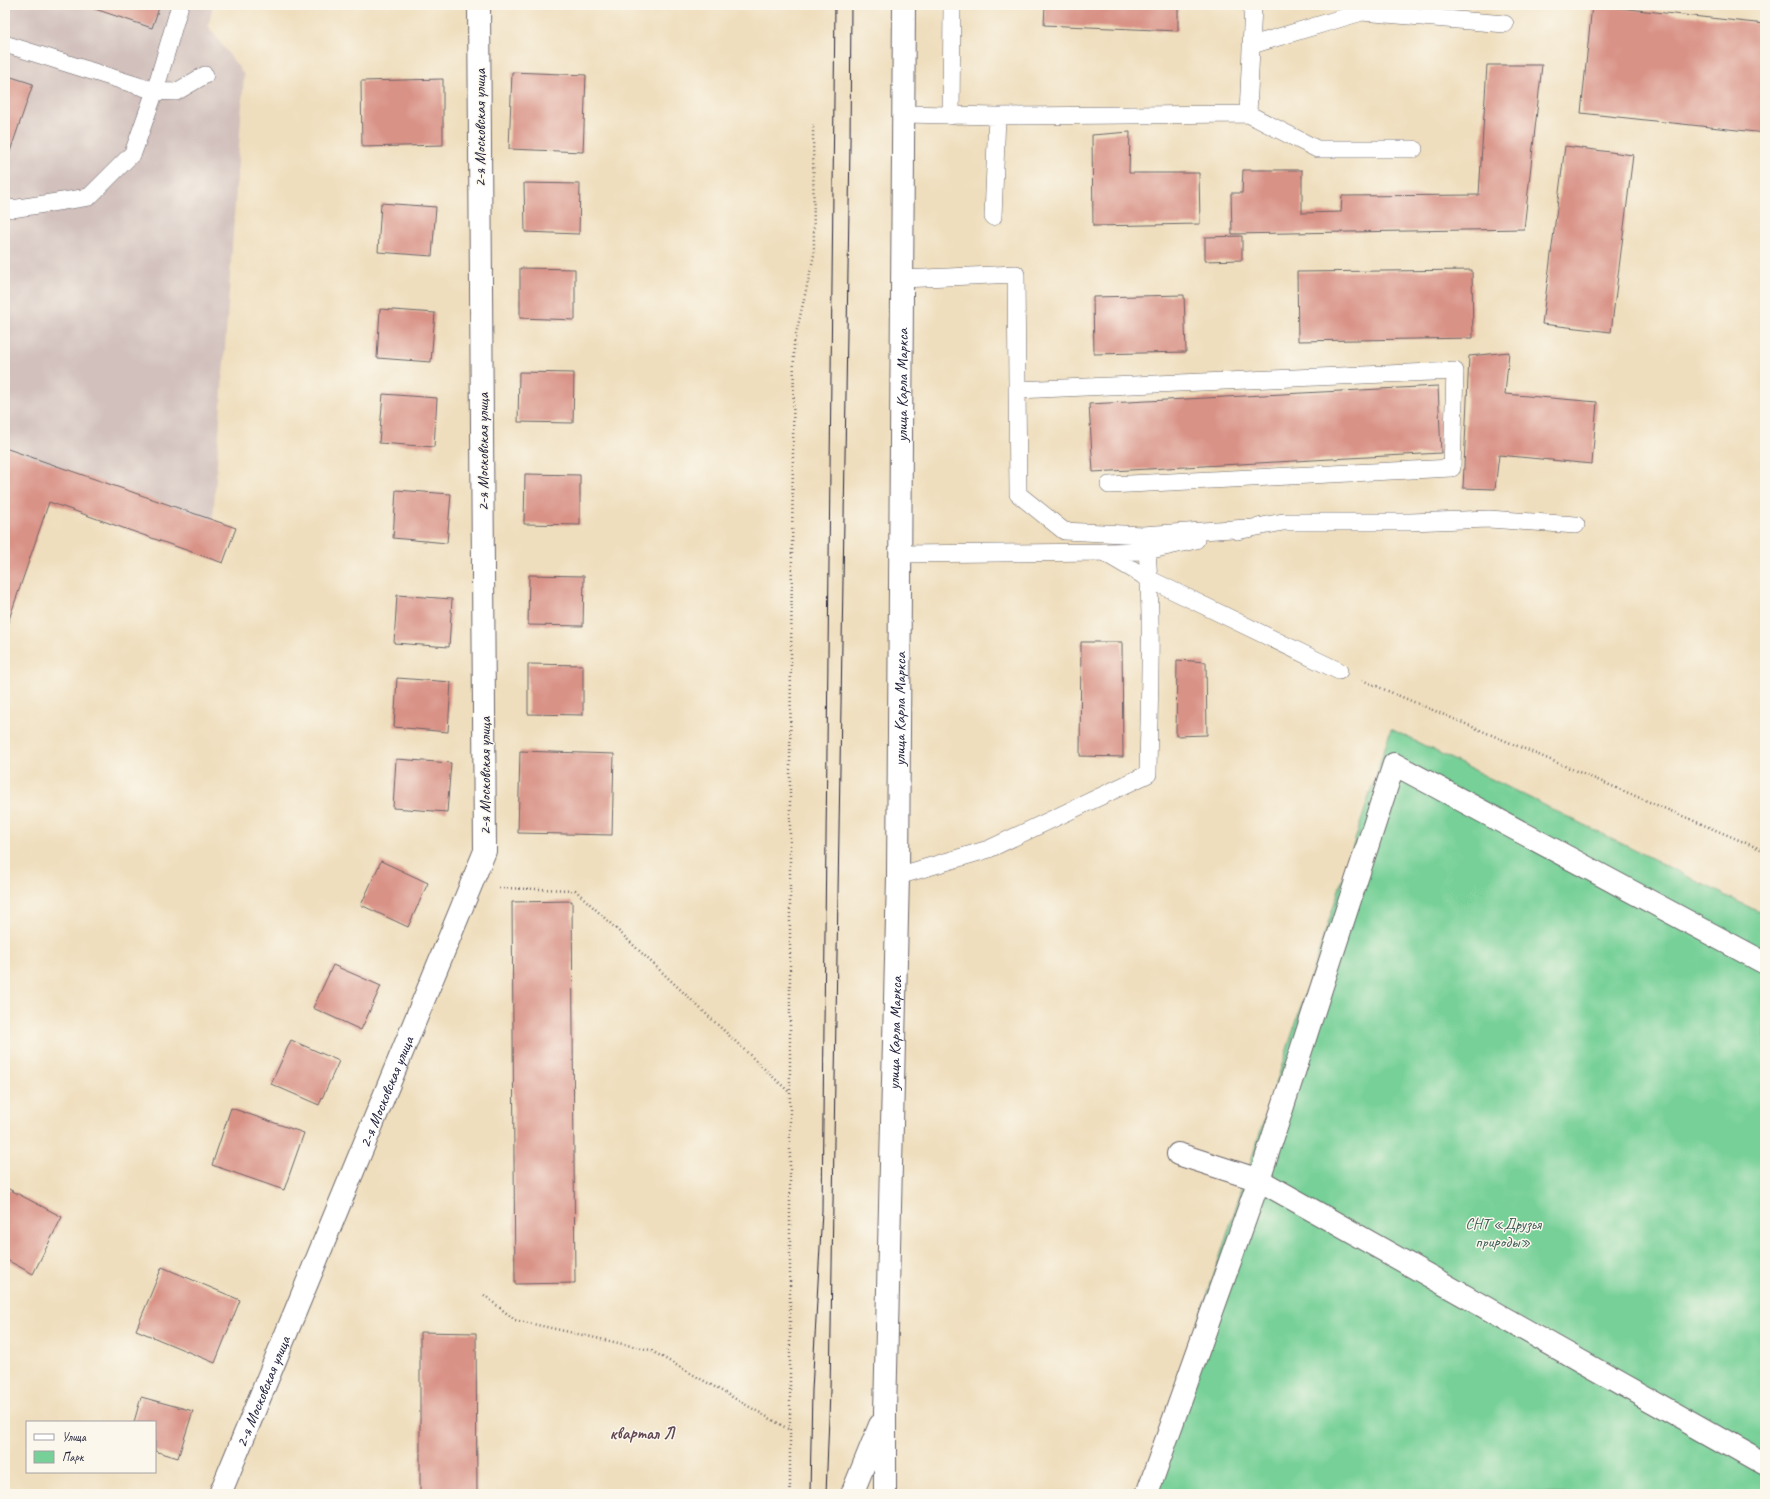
<svg xmlns="http://www.w3.org/2000/svg" width="1770" height="1499" font-family="Caveat,sans-serif">
<rect width="100%" height="100%" fill="#fbf7ec"/>
<filter id="ink" filterUnits="userSpaceOnUse"><feTurbulence type="fractalNoise" baseFrequency=".025" numOctaves="2"/><feDisplacementMap in="SourceGraphic" scale="8" xChannelSelector="R" yChannelSelector="G"/><feConvolveMatrix kernelMatrix="1 2 1 2 8 2 1 2 1" color-interpolation-filters="sRGB"/></filter>
<filter id="wash" filterUnits="userSpaceOnUse"><feTurbulence type="fractalNoise" baseFrequency=".012" numOctaves="4" result="noise"/><feDisplacementMap in="SourceGraphic" scale="16" xChannelSelector="R" yChannelSelector="G"/><feGaussianBlur stdDeviation="0.9" result="paint"/><feColorMatrix in="noise" values="0 0 0 0 0 0 0 0 0 0 0 0 0 0 0 0 0 1.4 0 .05"/><feComposite in="paint" operator="in"/></filter>
<g filter="url(#wash)">
<rect width="100%" height="100%" fill="#efdebd"/>
<!-- industrial -->
<path fill="#d1c0bc" d="M5,5H213L208,26L244,75L213,520L5,448Z"/>
<!-- green -->
<path fill="#76d097" stroke="#4c7969" d="M1391,729L1765,915V1494H1143Z"/>
<g id="blocks">
<!-- building -->
<path fill="#d99286" d="M83,5H160L152,28Z
M1045,5H1178V31L1044,25Z
M1592,5L1765,24V133L1581,113Z
M1487,65H1542L1524,229L1232,234L1231,193H1242L1243,170H1302V213L1341,212L1342,196L1479,195Z
M512,72L586,75L583,152L509,149Z
M5,75L33,84L5,166Z
M443,79V145L362,147L361,81Z
M1130,132L1129,173H1199L1200,224L1093,226L1092,135Z
M1565,146L1633,155L1611,332L1542,324Z
M524,183L580,184L579,234L525,232Z
M381,203L436,207L432,256L378,252Z
M1242,236V260L1205,261V237Z
M520,268L575,269V320L520,318Z
M1472,270L1473,338L1298,341L1297,272Z
M1184,295L1186,352L1094,354L1093,297Z
M380,309L435,313L431,362L377,358Z
M1509,352L1505,394L1597,402L1592,464L1499,455L1495,489L1463,488L1469,356Z
M519,372L574,373L573,423L518,422Z
M1438,386L1441,453L1093,472L1089,404Z
M383,394L437,398L434,447L379,443Z
M5,448L236,528L223,563L49,502L5,631Z
M525,474L580,475V525L524,524Z
M396,490L451,494L447,543L393,538Z
M529,575L584,576L583,626L528,625Z
M397,595L452,599L449,647L394,643Z
M1081,642H1122L1123,757L1080,756Z
M1177,660L1206,662L1207,735L1176,736Z
M528,664L583,665V715L528,714Z
M397,678L451,682L448,732L394,727Z
M520,751L614,754L612,835L518,833Z
M396,759L451,763L447,812L393,808Z
M381,861L428,883L408,927L361,905Z
M572,901L575,1283L515,1284L512,902Z
M333,965L381,986L361,1030L313,1008Z
M291,1040L339,1061L319,1105L271,1084Z
M231,1108L304,1133L284,1190L212,1165Z
M5,1187L62,1217L33,1274L5,1259Z
M162,1267L240,1300L215,1363L136,1330Z
M420,1332L476,1333L477,1494H420Z
M141,1397L193,1411L178,1458L155,1451V1422H134Z"/>
</g>
</g>
<g filter="url(#ink)">
<use href="#blocks" fill-opacity="0" stroke="#6a6468" stroke-width="1"/>
<g fill="none" stroke-linecap="round" stroke-linejoin="round">
<defs>
<path id="lane" d="M5,44L155,91L176,92L205,75
M1252,45L1362,12L1505,24
M903,114L997,116L1248,114L1253,5
M1248,114L1317,149H1414
M951,116L952,5
M5,206L12,209L89,197L133,153L155,91L180,5
M993,217L997,116
M902,279L1016,274L1018,494L1064,531L1142,535L1247,528
M1017,390L1455,371L1452,468L1109,485
M1237,531L1283,522H1410L1489,519L1576,525
M1103,552L1147,551L1196,540
M901,554L1103,552L1149,579L1339,671
M898,876L989,849L1148,774C1149,700 1153,625 1147,551"/>
<g id="street">
<path d="M1178,1154L1259,1180L1765,1465"/>
<path id="s1" d="M220,1494L485,851L479,5"/>
<path d="M1147,1494L1259,1180L1394,764L1765,963"/>
</g>
<g id="secondary">
<path d="M852,1494L880,1425"/>
<path id="s2" d="M885,1494V1412L898,876L904,5"/>
</g>
</defs>
<!-- lane casing -->
<use href="#lane" stroke="#6a6468" stroke-width="18"/>
<!-- street casing -->
<use href="#street" stroke="#6a6468" stroke-width="24"/>
<!-- secondary casing -->
<use href="#secondary" stroke="#6a6468" stroke-width="24"/>
<!-- path -->
<path stroke="#6a6468" stroke-width="2.5" stroke-dasharray="1 3" stroke-linecap="butt" d="M1362,680L1765,851
M499,888L575,890L790,1093
M484,1295L515,1320L650,1350L790,1430
M790,1494V767L794,343L814,255L813,124"/>
<!-- lane -->
<use href="#lane" stroke="#fff" stroke-width="17"/>
<!-- street -->
<use href="#street" stroke="#fff" stroke-width="22"/>
<!-- secondary -->
<use href="#secondary" stroke="#fff" stroke-width="22"/>
<!-- tram -->
<path stroke="#22223b" stroke-width="1" d="M810,1494L812,1390L822,1211L835,5
M826,1494L830,1391L850,145L851,5"/>
</g>
</g>
<g text-anchor="middle" stroke-width="3" stroke-linejoin="round" paint-order="stroke">
<!-- street labels -->
<g font-size="16" fill="#22223b" stroke="#fbf7ec">
<text transform="translate(479 128) rotate(-90)" y="6">2-я Московская улица</text>
<text dy="6" stroke="none"><textPath href="#s2" startOffset="1109">улица Карла Маркса</textPath></text>
<text transform="translate(482 452) rotate(-90)" y="6">2-я Московская улица</text>
<text dy="6" stroke="none"><textPath href="#s2" startOffset="785">улица Карла Маркса</textPath></text>
<text transform="translate(484 776) rotate(-90)" y="6">2-я Московская улица</text>
<text dy="6" stroke="none"><textPath href="#s2" startOffset="461">улица Карла Маркса</textPath></text>
<text dy="6" stroke="none"><textPath href="#s1" startOffset="435">2-я Московская улица</textPath></text>
<text dy="6" stroke="none"><textPath href="#s1" startOffset="111">2-я Московская улица</textPath></text>
</g>
<!-- park labels -->
<g font-size="16" fill="#3f5f5b" stroke="#fbf7ec">
<text x="1503" y="1229">СНТ «Друзья<tspan x="1503" dy="18">природы»</tspan></text>
</g>
<!-- neighbourhood labels -->
<g font-size="17" font-weight="bold" fill="#624955" stroke="#fbf7ec">
<text x="642" y="1439">квартал Л</text>
</g>
</g>
<!-- margin -->
<rect width="1770" height="1499" fill="none" stroke="#fbf7ec" stroke-width="20"/>
<!-- legend -->
<rect x="26" y="1421" width="130" height="52" fill="#fbf7ec" stroke="#a4a2a5"/>
<rect x="34" y="1434" width="20" height="6" fill="#ffffff" stroke="#a4a2a5"/>
<text x="62" y="1441" font-size="12" fill="#22223b">Улица</text>
<rect x="34" y="1451" width="20" height="12" fill="#76d097" stroke="#a4a2a5"/>
<text x="62" y="1461" font-size="12" fill="#22223b">Парк</text>
</svg>
